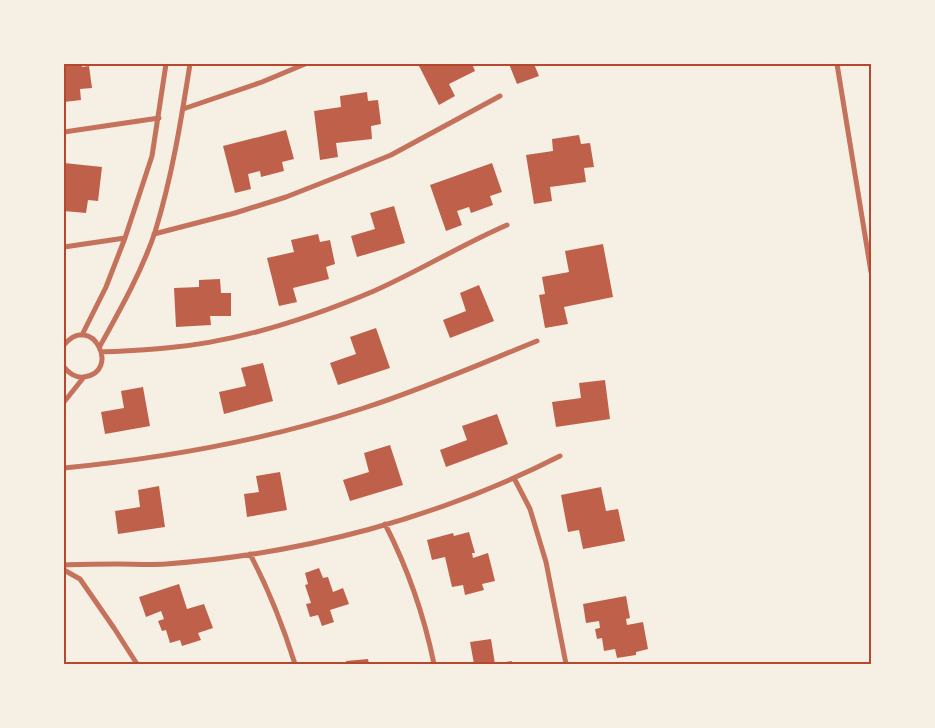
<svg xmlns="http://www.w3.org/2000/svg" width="935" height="728" font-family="'DM Sans',sans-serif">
<rect width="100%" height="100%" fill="#f6efe4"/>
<!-- building -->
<path fill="#bf614a" d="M64,64H82V67L89,66L92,88L80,89L81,100L64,102Z
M423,64H472L475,71L449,84L455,96L439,105L419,66Z
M509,64H534L539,76L517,84Z
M367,92L368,101L378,100L381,124L371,126L372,139L336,143L338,157L320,160L314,111L341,107L340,96Z
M286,130L294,159L282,162L284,171L261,177L260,171L248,174L251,189L235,193L223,146Z
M579,135L581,144L590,143L594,167L584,168L586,182L550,187L552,201L534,204L526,155L553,151L552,139Z
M64,163L102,167L98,201L88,200L86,213L64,211Z
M492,163L502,192L490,196L493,205L471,213L469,207L457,211L462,225L446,231L430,185Z
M394,206L405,243L357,257L351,236L375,229L370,213Z
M318,234L320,242L330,240L335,264L326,267L329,279L293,288L297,302L279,306L267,258L294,252L291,240Z
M603,244L613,297L564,307L568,324L545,328L539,295L545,294L542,277L569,272L565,251Z
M220,279L221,293H231V316H210L211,325L176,327L174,288L199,287V280Z
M479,285L494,321L450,338L443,320L466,311L460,293Z
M376,328L390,368L338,385L330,363L356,354L350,337Z
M263,363L273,401L224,414L219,392L246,386L241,368Z
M605,380L610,419L556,427L552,402L581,398L579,383Z
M143,387L150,426L105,434L101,412L124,408L121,391Z
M497,414L508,444L446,467L440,450L467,440L462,426Z
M390,445L403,485L350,501L343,480L369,472L364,453Z
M280,472L287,510L247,517L244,494L259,492L256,476Z
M159,486L165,527L118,534L115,511L140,507L138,490Z
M601,487L606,511L618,509L625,541L583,549L579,530L568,532L561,495Z
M469,532L475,553H472L473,558L488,553L495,581L482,584L484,590L465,595L463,585L452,587L445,557L432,560L427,540L453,533L454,536Z
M319,568L323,578L328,577L333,592L343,588L349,604L330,610L334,622L322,626L318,615L310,617L306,604L311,603L305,585L308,584L305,573Z
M179,584L187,609L204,604L213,628L198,633L201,640L182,646L180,640L170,643L166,630L162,631L158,621L164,619L161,611L146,617L139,597Z
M626,596L630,618L626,619L627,625L643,622L648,649L636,652V655L617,658L615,649L604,651L602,638L597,639L595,629L600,628L599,621L586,623L583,604Z
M491,639L495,664H474L470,642Z
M368,659L369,664H346V661Z
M512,661V664H500V663Z"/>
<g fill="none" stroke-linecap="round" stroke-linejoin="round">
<!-- minor -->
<path stroke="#c5725c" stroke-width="5" d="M837,64L871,272
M183,109L262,82L305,64
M64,132L159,118
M154,234L235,213L286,197L342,175L391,155L500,96
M64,247L125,238
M82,335L106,287L125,238L152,156L166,64
M64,345C92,311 122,372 84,377C76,378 68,373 64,367
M100,346C120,310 142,271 155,232C172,177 181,121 190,64
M102,352C123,351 145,350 166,348C238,342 308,319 374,291C419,271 461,245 507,225
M64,402L84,377
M64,468C166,458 267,440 364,408C423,389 480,364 537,341
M514,478L530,509L546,562L566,664
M385,524C408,569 424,615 434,664
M250,554C269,590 283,626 295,664
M64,565C81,564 99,564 117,564C133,564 150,565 166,564C303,554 438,518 560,456
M64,570L80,579L114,628L137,664"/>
</g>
<!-- border -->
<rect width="935" height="728" fill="none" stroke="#f6efe4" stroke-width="130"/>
<rect x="65" y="65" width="805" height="598" fill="none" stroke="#b5482f" stroke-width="2"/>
</svg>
